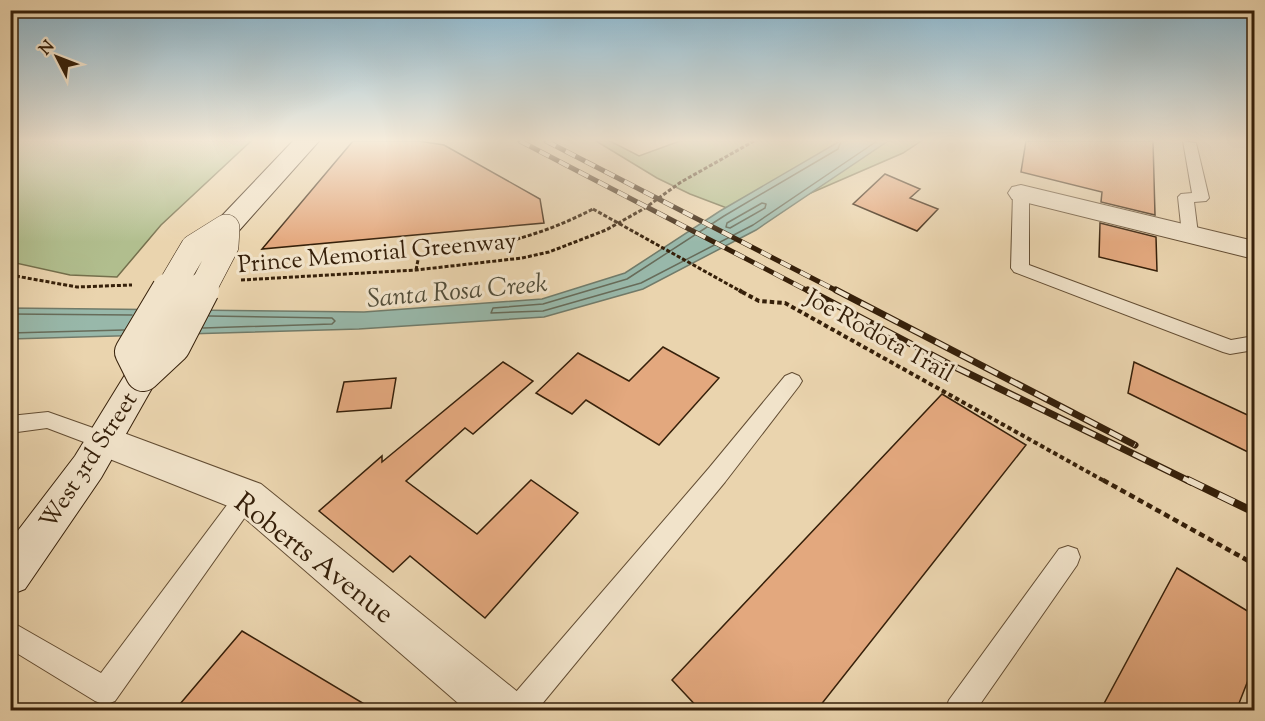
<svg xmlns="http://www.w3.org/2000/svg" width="1265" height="721" font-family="'Sorts Mill Goudy',serif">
<rect width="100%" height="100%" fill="#ead4ae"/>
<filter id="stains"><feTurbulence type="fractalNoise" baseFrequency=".00333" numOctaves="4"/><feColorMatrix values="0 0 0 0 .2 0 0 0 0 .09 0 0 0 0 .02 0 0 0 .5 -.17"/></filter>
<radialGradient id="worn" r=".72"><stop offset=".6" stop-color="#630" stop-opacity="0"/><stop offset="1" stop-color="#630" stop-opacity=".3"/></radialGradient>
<!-- green -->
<path fill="#b1be8e" stroke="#746f4c" stroke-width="1.5" d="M11,141H251L161,225L117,277L70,275L11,262Z
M596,141H610L639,156L680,141H921L903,153L753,218L690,194L657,178Z"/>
<!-- water -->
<path fill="#98b8aa" stroke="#717b6a" stroke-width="1.5" d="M840,141H888L756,230L643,289L544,317L359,329L11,339L10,308L364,312L542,299L625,273L720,211Z"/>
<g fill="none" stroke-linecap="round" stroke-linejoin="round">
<!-- shore -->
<path stroke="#676c5a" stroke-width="1.5" d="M841,141L838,149L724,216L627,279L543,304L493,308L491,313L543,311L641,283L753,225L877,141
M762,203L766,204L765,208L730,228L726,227L727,223Z
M10,314L132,315
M203,328L332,324L335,321L332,318L209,316
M10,333L124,330"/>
</g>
<!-- building -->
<path fill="#e3a87e" stroke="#36200a" stroke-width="1.5" d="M353,141H419L444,145L540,199L544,223L262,249Z
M1026,141H1153L1155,215L1101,202L1102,192L1021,172Z
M885,174L920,189L910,198L938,209L917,231L853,204Z
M1100,223L1156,237L1157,271L1099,257Z
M663,347L719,378L659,445L586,400L572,414L536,393L578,353L629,381Z
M503,362L533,381L473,434L465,428L406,481L477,534L531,480L578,513L485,618L410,556L393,572L319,511L382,456V462Z
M1134,362L1254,418V455L1128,393Z
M396,378L391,408L337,412L344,382Z
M942,394L1026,445L816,711H701L672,680Z
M1177,568L1254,615V665L1236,711H1100Z
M242,631L376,711H174Z"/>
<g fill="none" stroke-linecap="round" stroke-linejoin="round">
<defs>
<path id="lane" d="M1183,141L1196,143L1209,198L1206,201L1194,202L1198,234L1190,239L1182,234L1178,197L1181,194L1192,193Z
M1021,188L1029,193V265L1231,340L1254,336V350L1230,354L1223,352L1014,272L1011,268L1013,193Z
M792,373L799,376L802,381L799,386L725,482L537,710H505L509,700L709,468L785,376Z
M48,412L113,435L116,441L113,447L105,450L47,428L10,433V416Z
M247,486L255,489L258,496L255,503L115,701L105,705L95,701L10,649V621L101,673L239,489Z
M1068,546L1077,549L1080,557L1077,565L976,710H945L949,700L1059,549Z"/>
<path id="street" d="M1021,185L1254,241V259L1012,199L1008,193L1012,187Z
M105,426L261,484L519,693L526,710H466L233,508L92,452L87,441L92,430Z"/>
<path id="secondary" d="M293,141H319L236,234L226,236L216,234L212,228L216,222Z
M143,361L155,365L160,374L101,478L25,589L10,595V541L75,456L131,365Z"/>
</defs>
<!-- lane casing -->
<use href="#lane" stroke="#634d33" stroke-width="2"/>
<!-- street casing -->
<use href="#street" stroke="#634d33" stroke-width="2"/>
<!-- secondary casing -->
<use href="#secondary" stroke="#36200a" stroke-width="2"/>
<!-- path-far2 -->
<path stroke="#36200a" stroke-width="3" stroke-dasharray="4 2" stroke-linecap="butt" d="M416,270L419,255C481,251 537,238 593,209
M10,275L77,287L132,285
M241,280L416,270L522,258L549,252L606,230L645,208L681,182L754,141"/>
<!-- path-far1 -->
<path stroke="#36200a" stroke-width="4" stroke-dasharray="4.5 3" stroke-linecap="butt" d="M742,292L759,301L785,303L1106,482"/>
<!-- path -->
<path stroke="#36200a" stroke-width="4.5" stroke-dasharray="6 4" stroke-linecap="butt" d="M1103,480L1254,564"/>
<!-- lane -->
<use href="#lane" fill="#f1e3ca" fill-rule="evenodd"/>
<!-- street -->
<use href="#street" fill="#f1e3ca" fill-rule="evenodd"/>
<!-- secondary -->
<use href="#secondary" fill="#f1e3ca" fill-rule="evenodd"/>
<defs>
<path id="rail-far2" d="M520,141L810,292
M546,141L839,292"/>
<path id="rail-far1" d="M808,290L951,365L1191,482
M836,290L1135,445"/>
<path id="rail" d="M1188,480L1254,512"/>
</defs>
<!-- rail-far2 casing -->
<use href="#rail-far2" stroke="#36200a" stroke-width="5"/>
<!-- rail-far1 casing -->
<use href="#rail-far1" stroke="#36200a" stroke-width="7"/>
<!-- rail casing -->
<use href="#rail" stroke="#36200a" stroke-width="8"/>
<!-- rail-far2 -->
<use href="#rail-far2" stroke="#f1e3ca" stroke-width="4" stroke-dasharray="11" stroke-linecap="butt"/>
<!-- rail-far1 -->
<use href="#rail-far1" stroke="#f1e3ca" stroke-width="4.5" stroke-dasharray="14" stroke-linecap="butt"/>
<!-- rail -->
<use href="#rail" stroke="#f1e3ca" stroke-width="6" stroke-dasharray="17" stroke-linecap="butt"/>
<defs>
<path id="secondary-bridge-far1" d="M168,292L194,248L226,228L225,246L201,292"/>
<path id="secondary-bridge" d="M169,290L132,352L143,374L173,346L202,290"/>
</defs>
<!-- secondary-bridge-far1 casing -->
<use href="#secondary-bridge-far1" stroke="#36200a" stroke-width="28" stroke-linecap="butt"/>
<!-- secondary-bridge casing -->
<use href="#secondary-bridge" stroke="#36200a" stroke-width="36" stroke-linecap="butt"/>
<!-- path-bridge-far1 -->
<path stroke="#36200a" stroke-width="3" stroke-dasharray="4 2" stroke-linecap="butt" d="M593,209L742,292"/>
<!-- path-bridge -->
<path stroke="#36200a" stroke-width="4" stroke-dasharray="4.5 3" stroke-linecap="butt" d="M739,290L742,292"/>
<!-- secondary-bridge-far1 -->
<use href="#secondary-bridge-far1" stroke="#f1e3ca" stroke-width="27"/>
<!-- secondary-bridge -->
<use href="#secondary-bridge" stroke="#f1e3ca" stroke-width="34"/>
</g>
<!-- sky -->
<linearGradient id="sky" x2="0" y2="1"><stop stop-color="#88b6cf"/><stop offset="0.58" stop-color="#f6ecdb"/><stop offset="1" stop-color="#f6ecdb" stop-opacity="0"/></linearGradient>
<rect width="1265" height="242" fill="url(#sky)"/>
<g text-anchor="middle" stroke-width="6" stroke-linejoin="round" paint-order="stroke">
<!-- street labels -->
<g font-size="24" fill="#36200a" stroke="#f1e3ca">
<text transform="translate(377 252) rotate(-5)" y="8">Prince Memorial Greenway</text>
<text transform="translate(880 335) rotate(29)" y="8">Joe Rodota Trail</text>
<text transform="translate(88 460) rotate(-57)" y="8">West 3rd Street</text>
</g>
<!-- water labels -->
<g font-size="26" font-style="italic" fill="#534e3a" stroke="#f1e3ca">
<text transform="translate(457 290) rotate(-5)" y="9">Santa Rosa Creek</text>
</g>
<!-- near-street labels -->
<g font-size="28" fill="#36200a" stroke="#f1e3ca">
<text transform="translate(315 557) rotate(38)" y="10">Roberts Avenue</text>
</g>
</g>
<!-- margin -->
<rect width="1265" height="721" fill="none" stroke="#ead4ae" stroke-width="36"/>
<rect x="12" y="12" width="1241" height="697" fill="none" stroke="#36200a" stroke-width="3"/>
<rect x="18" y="18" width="1229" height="685" fill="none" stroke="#36200a" stroke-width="1.5"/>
<!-- north arrow -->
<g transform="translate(57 57) rotate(312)" stroke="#f1e3ca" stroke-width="4.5" paint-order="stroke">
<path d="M0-4.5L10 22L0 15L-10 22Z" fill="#36200a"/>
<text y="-9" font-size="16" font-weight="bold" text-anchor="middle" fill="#36200a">N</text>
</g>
<rect width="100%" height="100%" filter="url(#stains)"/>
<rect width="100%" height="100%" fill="url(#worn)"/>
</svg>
